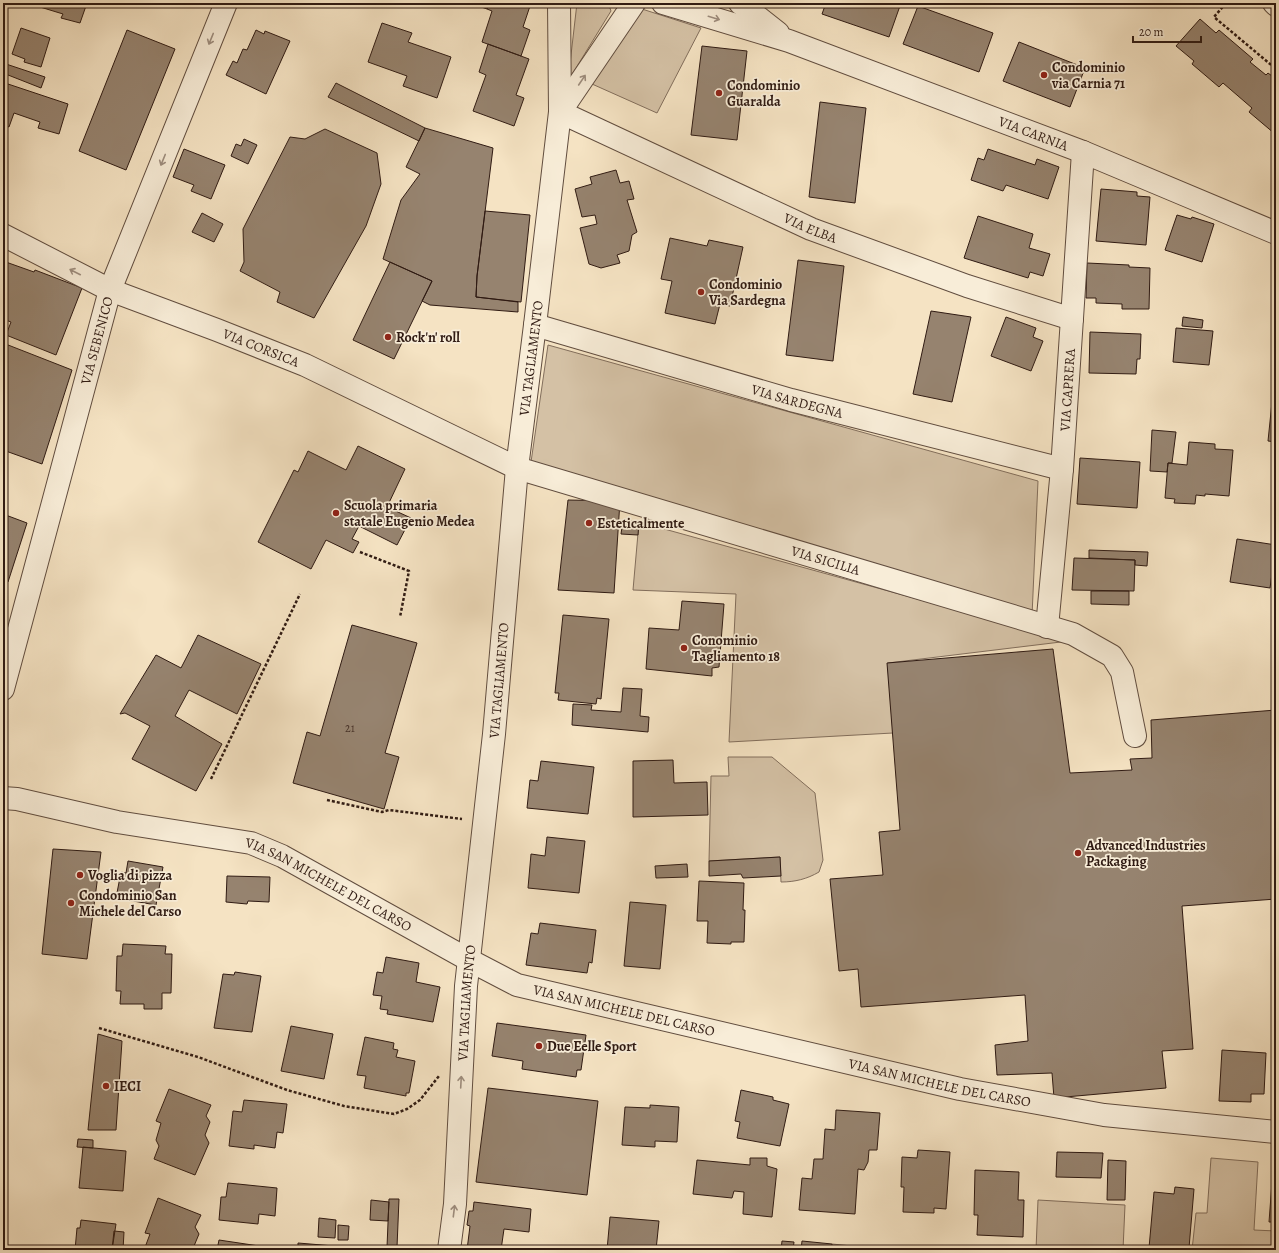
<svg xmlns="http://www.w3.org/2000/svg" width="1279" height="1253" font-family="Alegreya,serif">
<rect width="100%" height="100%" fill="#f5e3c3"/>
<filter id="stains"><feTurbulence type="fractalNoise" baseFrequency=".005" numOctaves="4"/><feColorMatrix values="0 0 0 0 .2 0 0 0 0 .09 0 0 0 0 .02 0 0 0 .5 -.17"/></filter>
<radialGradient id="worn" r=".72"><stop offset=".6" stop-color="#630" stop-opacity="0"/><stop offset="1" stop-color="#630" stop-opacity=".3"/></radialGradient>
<!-- green -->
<path fill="#d4c1a5" stroke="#826e5c" d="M577,3H608L611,11L568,81Z
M642,9L701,28L657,113L592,84Z
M548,345L1038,481L1032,616L531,462Z
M639,522L1069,641L888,663L893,733L729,742L736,594L633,590Z
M728,757H772L815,793L823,860L819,872C807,879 795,882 781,882L780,857L709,861L711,776H729Z
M1211,1158L1258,1162L1254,1230L1276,1231V1250H1192L1196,1213H1207Z
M1038,1200L1125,1205L1123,1250H1036Z
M832,1244L882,1249V1250H831Z"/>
<!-- building -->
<path fill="#96836f" stroke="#301b13" d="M27,3H87L80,23L61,18L63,14Z
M470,3H489L487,9Z
M489,3H531L523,27L530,30L521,56L482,42L492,11L487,9Z
M826,3H901L889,37L822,14Z
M918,6L993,33L979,72L903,44Z
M1200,19L1216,33L1219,30L1253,59L1250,62L1266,75L1268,73L1276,79L1275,134L1249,112L1252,108L1223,83L1219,87L1192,64L1194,61L1176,46Z
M382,23L412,33L408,42L451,57L437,98L403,86L407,76L368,62Z
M21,28L50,38L41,67L24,62L25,59L12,54Z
M127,30L175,49L126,170L79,151Z
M256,30L264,34L265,31L290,41L266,94L226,75L233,61L237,63L243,49L247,50Z
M1019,42L1085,68L1070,107L1003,81Z
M488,44L529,59L516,95L524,98L514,126L473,111L486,75L479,72Z
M702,46L747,51L737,140L691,135Z
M6,64L45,77L41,88L3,73Z
M5,83L68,104L59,134L38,128L40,122L14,113L9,127L3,125V88Z
M336,83L425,128L419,141L328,97Z
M820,102L866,108L855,203L809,197Z
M425,128L493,148L477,276L476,297L518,302V312L430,305L422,301L432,281L383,259L401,200L420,174L406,167Z
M325,129L377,153L381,184L366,226L314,318L277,302L280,292L240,271L244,262L243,229L290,137L305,139Z
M244,139L257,145L248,164L231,156L236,144L241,146Z
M184,149L225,165L211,199L191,191L194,185L173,177Z
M988,149L1035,165L1037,159L1059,167L1048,199L1006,185L1003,191L971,180L978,158L984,160Z
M616,170L620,183L629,181L634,199L627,200L637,232L632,235L629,251L617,255L620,263L601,268L589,264L580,228L597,224L595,215L582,217L575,189L592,184L590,177Z
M1101,189L1137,192V196L1150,197L1146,245L1096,241Z
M485,211L530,215L521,302L476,297L477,276Z
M202,213L223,224L214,242L192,232Z
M1177,215L1191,219L1192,217L1214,224L1202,262L1165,250Z
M978,216L1033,234L1029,248L1050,254L1043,276L1030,272L1028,278L964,258Z
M670,238L707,246L709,240L743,247L730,306L720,304L715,324L665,313L672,281L661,279Z
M798,260L844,266L833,361L786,355Z
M3,261L34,272L35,270L82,288L56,355L6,335L11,322L3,319Z
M390,262L432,281L394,359L353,340Z
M1087,263L1129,265V267L1150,268L1149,309H1122V304L1096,303V298H1086Z
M931,311L971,317L952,402L913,394Z
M1006,317L1036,328L1033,337L1043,341L1031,371L991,356Z
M1183,317L1203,320L1202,328L1182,326Z
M1176,328L1213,331L1209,365L1173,362Z
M1090,332L1141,334L1140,359H1137L1136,374L1089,373Z
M3,343L72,370L42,464L3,450Z
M1276,363V442L1268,441Z
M1152,430L1176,432L1172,463H1168L1167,472L1150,471Z
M1189,442L1215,444V449L1233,450L1229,496L1205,494V496L1196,495L1195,504L1174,503L1175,499L1165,498L1168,463L1187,465Z
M358,446L405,469L387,507L411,518L397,545L359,526L352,539L359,542L353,553L326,540L311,569L258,542L294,470L298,472L308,451L346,470Z
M1080,458L1140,462L1137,508L1077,504Z
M568,500L620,501L614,593L558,590Z
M3,514L27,523L8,582L3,580Z
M623,520L639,522L638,535L621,534Z
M1237,539L1276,545L1270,588L1230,582Z
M1089,550L1148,552L1147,566L1135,565V560L1089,558Z
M1074,558L1135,560L1134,591L1072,590Z
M1091,591H1129V605L1091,604Z
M682,601L724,604L719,667L712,668V676L646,669L649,628L679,630Z
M563,615L609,619L601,699L597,698L596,704L558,700L559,693H555Z
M352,625L417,643L385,753L399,757L384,809L293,783L307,732L320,736Z
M198,635L261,664L237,714L189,690L175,716L222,744L196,791L132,759L150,726L125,713L120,714L156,655L181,668Z
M1053,649L1070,773L1132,770L1130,759L1152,758L1151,720L1276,710V899L1182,906L1193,1049L1162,1051L1166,1088L1054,1098L1052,1073L997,1075L995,1045L1028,1041L1025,995L861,1007L858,969L839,971L830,879L883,875L879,832L900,830L887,663Z
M623,688L642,689L640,716L649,717L648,732L572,725L573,704L592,705L591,710L621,712Z
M673,760L674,783L707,782L708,815L633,817V761Z
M541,761L594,767L588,814L527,808L530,780L538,781Z
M547,837L585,841L579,893L528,888L531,854L545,856Z
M53,849L101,852L87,959L42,954Z
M780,857L781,876L743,878L741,874L709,876V861Z
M128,861L163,867L156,905L116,898L121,872L126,873Z
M687,864L688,877L656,878L655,866Z
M227,876L270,877L269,902L248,901L247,904L226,902Z
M699,881L744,883L743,910H745L744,942H731V944L707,943L708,921H697Z
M630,902L666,905L660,969L624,966Z
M540,923L596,930L592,963L589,962L587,973L526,965L531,933L538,934Z
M123,944L166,946L165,954H172L171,993H162V1009H144V1004H120L121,991H116L117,956H122Z
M386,957L419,963L416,982L440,987L433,1022L387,1014L388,1010L380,1009L382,996L373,995L377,972L383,973Z
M235,972L261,976L252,1032L214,1028L223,974L234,975Z
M497,1023L586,1035L581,1070H577L576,1077L522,1069L523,1061L492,1056Z
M291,1026L333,1034L324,1079L281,1071Z
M98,1034L122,1041L116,1130H88Z
M365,1037L394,1043L393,1049L398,1050L396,1057L415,1061L409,1093H406V1096L364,1088L366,1076L357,1075Z
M1222,1050L1266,1053L1264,1094H1251V1102L1219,1101Z
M488,1088L598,1101L587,1195L476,1182Z
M169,1089L211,1105L206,1116L210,1122L205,1135L209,1143L195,1175L154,1159L159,1146L156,1140L161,1123L156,1121Z
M741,1090L773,1097V1100L789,1104L780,1146L737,1138L740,1122L735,1121Z
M244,1100L287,1104L283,1133L277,1132L275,1148L254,1145V1149L229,1146L233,1111L242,1112Z
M650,1105L679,1107L677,1142L655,1141V1147L622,1145L625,1107L650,1108Z
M836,1110L880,1113L877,1150H869L868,1162L864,1170L858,1169L855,1214L799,1210L802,1178L812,1179L814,1159H823L825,1129L835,1130Z
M78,1139L93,1140V1148L77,1147Z
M83,1147L126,1151L123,1191L79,1188Z
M918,1150L950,1152L946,1209L934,1208V1213L903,1212L904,1187H901L902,1157L917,1158Z
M1057,1152L1103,1153L1101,1178L1056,1177Z
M750,1158H767V1166L777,1169L772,1217L743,1214L744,1192L734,1191L732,1198L693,1194L697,1160L750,1165Z
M1108,1160L1126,1161L1125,1200H1107Z
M975,1170L1019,1172L1018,1200H1024L1023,1237L977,1235L978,1215H974Z
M1272,1182H1276V1222H1269Z
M228,1183L277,1188L275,1216L259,1214L258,1224L219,1220L221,1197H226Z
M1175,1187L1194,1189L1189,1248L1174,1247V1250L1149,1248L1154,1192L1174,1194Z
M158,1198L201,1215L195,1227L199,1234L194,1246L195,1250H144L150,1234L145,1233Z
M389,1199H399L397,1247H387Z
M371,1200L389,1202L388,1221L370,1220Z
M474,1202L531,1209L529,1232L504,1229L501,1250H467L470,1226L467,1225L469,1211H473Z
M610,1217L659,1221L656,1250H607Z
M319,1218L336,1220L335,1238L318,1237Z
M81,1220L116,1224L112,1250H75L77,1228H80Z
M338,1225L349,1226L348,1240H338Z
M114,1231L124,1232L123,1250H112Z
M219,1240L259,1246V1250H217Z
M782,1241L794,1242L793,1250H781Z
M802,1241L832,1244L831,1250H801Z
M298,1243L334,1246V1250H298Z"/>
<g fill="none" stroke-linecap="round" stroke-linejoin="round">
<defs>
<g id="street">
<path id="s1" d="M663,3L789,41L1083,152L1276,233"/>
<path d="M740,3L778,33"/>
<path d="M1274,3L1276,5"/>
<path id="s2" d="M560,112L811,229L967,286L1072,319"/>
<path d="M560,112L634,3"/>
<path id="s3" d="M3,235L110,290L217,330L305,365L517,468L1073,634L1112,656L1122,672L1135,736"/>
<path id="s4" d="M535,325L791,400L1062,469"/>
<path id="s5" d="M1047,627L1062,469L1083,152"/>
<path id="s6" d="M3,689L110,290L226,3"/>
<path id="s7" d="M3,798L17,799L117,822L251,843L282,856L469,960L517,985L960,1089L1104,1115L1276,1132"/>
<path id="s8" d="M449,1250L455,1204L466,986L494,734L517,468L535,325L560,112L559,3"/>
</g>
</defs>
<!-- street casing -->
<use href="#street" stroke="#614d3f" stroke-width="24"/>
<!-- path -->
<path stroke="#301b13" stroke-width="2.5" stroke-dasharray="3 2" stroke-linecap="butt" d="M1226,3L1214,17L1276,69
M360,552L409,571L400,617
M211,779L300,594
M327,800L382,812L389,810L462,819
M99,1028L198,1057L287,1090L344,1106L394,1114L407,1109L420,1100L439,1076"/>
<!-- street -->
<use href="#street" stroke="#f8edd8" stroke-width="22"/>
</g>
<!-- one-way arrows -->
<defs><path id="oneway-shaft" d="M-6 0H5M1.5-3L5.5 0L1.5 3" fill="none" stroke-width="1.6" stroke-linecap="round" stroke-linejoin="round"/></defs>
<g stroke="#9e8e7f">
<use href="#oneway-shaft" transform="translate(714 18) rotate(17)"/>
<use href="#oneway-shaft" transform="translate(211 39) rotate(112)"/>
<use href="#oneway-shaft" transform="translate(582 80) rotate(-56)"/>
<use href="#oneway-shaft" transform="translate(163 160) rotate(112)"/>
<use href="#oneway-shaft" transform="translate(75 272) rotate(-153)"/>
<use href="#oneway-shaft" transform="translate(461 1082) rotate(-87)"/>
<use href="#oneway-shaft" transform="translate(454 1211) rotate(-83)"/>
</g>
<!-- markers -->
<g fill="#8f2418" stroke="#f8edd8" stroke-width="1.5">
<circle cx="1044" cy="75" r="4"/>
<circle cx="719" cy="93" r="4"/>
<circle cx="701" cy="292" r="4"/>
<circle cx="388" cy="337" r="4"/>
<circle cx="336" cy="513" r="4"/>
<circle cx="589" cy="523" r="4"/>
<circle cx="684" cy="648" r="4"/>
<circle cx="1078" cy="853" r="4"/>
<circle cx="80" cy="875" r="4"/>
<circle cx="71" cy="903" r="4"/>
<circle cx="539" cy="1046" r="4"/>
<circle cx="106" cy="1086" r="4"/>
</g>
<g text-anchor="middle" stroke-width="3.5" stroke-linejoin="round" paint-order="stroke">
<!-- number labels -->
<g font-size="12" fill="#4a352a">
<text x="350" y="732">21</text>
</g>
<!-- poi labels -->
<g font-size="14" font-weight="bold" fill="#301b13" stroke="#f8edd8" text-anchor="start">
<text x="1052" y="72">Condominio<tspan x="1052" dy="16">via Carnia 71</tspan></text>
<text x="727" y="90">Condominio<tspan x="727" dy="16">Guaralda</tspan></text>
<text x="709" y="289">Condominio<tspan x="709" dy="16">Via Sardegna</tspan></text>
<text x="396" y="342">Rock'n' roll</text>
<text x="344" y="510">Scuola primaria<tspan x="344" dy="16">statale Eugenio Medea</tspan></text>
<text x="597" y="528">Esteticalmente</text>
<text x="692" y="645">Conominio<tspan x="692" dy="16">Tagliamento 18</tspan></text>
<text x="1086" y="850">Advanced Industries<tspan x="1086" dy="16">Packaging</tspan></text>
<text x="88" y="880">Voglia di pizza</text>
<text x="79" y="900">Condominio San<tspan x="79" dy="16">Michele del Carso</tspan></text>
<text x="547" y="1051">Due Eelle Sport</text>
<text x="114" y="1091">IECI</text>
</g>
<!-- street labels -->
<g font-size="14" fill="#301b13" stroke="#f8edd8">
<text dy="5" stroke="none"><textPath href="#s1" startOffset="393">VIA CARNIA</textPath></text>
<text dy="5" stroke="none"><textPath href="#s2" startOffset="276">VIA ELBA</textPath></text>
<text dy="5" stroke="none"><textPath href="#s6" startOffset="361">VIA SEBENICO</textPath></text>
<text dy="5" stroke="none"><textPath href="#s3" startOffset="282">VIA CORSICA</textPath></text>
<text dy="5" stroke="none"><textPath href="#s8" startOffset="896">VIA TAGLIAMENTO</textPath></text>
<text dy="5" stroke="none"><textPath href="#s5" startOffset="238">VIA CAPRERA</textPath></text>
<text dy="5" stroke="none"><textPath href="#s4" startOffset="273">VIA SARDEGNA</textPath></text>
<text dy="5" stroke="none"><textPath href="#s3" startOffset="887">VIA SICILIA</textPath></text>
<text dy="5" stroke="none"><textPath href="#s8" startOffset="572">VIA TAGLIAMENTO</textPath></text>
<text dy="5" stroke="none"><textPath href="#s7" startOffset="340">VIA SAN MICHELE DEL CARSO</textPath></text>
<text dy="5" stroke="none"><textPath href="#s8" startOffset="248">VIA TAGLIAMENTO</textPath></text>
<text dy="5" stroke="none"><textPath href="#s7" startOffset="664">VIA SAN MICHELE DEL CARSO</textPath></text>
<text dy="5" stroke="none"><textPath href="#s7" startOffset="988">VIA SAN MICHELE DEL CARSO</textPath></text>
</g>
</g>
<!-- margin -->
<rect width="1279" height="1253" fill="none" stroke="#f5e3c3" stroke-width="16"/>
<rect x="4" y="4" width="1271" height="1245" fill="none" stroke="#301b13" stroke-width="2"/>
<rect x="8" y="8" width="1263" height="1237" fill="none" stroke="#301b13"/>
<!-- scale -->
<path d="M1133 36v6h68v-6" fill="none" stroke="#301b13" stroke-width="2"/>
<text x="1139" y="36" font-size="12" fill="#301b13" stroke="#f8edd8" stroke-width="3" paint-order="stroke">20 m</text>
<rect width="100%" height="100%" filter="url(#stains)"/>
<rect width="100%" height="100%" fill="url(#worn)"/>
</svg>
